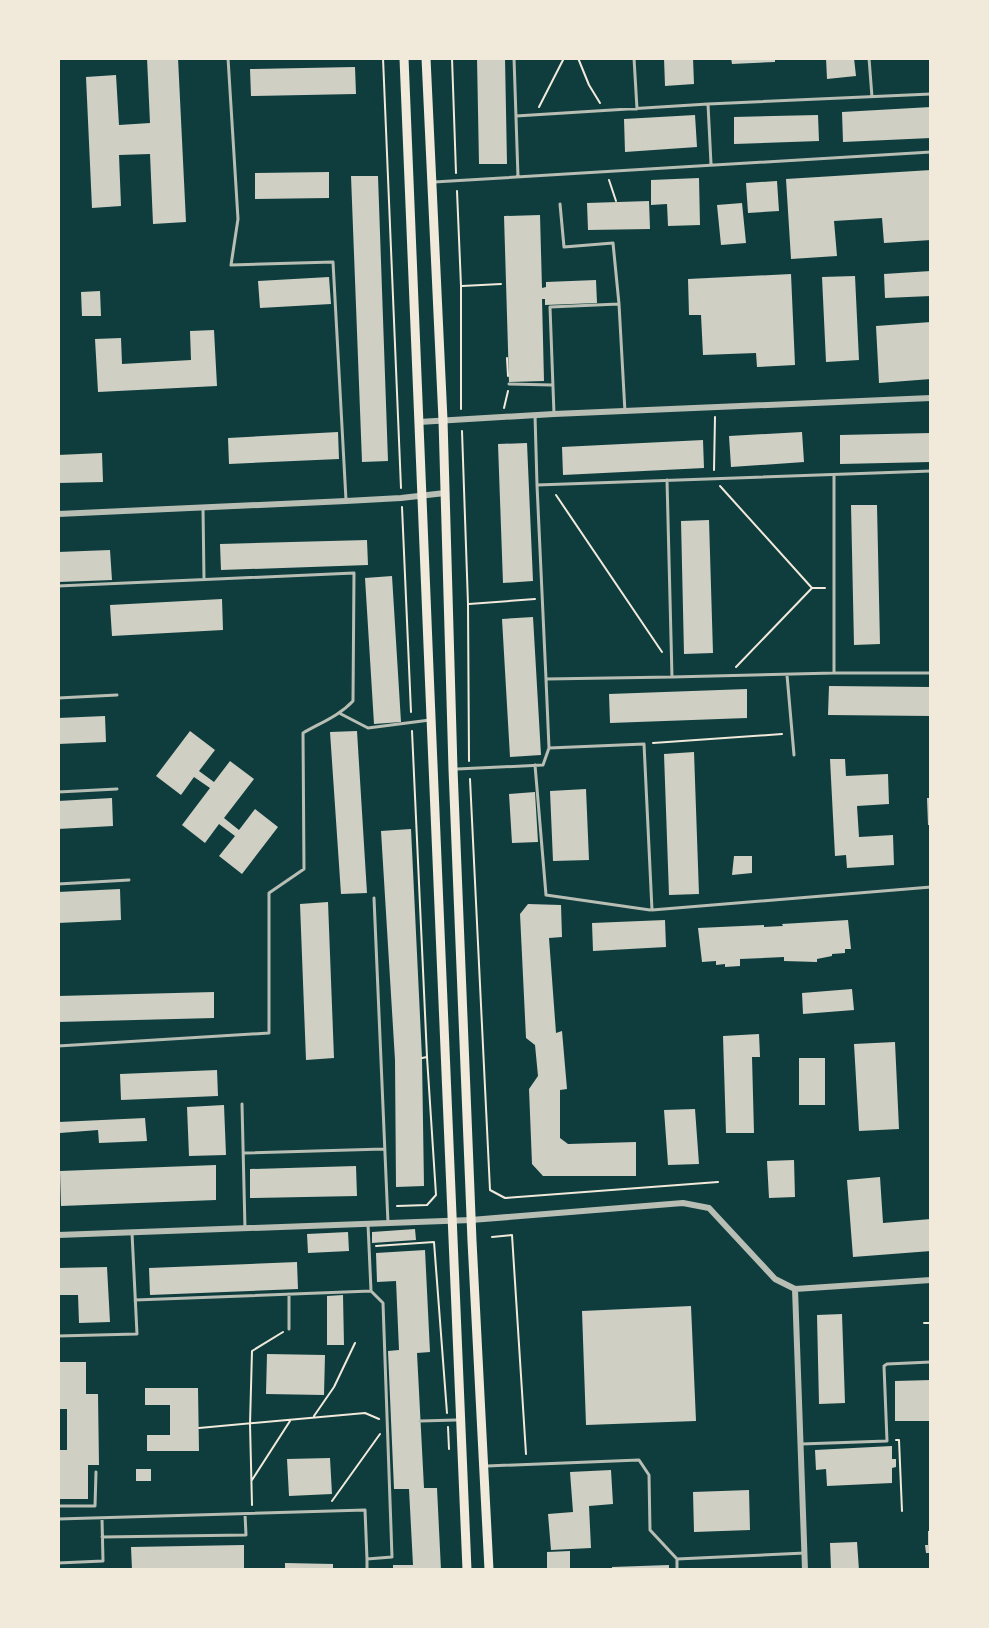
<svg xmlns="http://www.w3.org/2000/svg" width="989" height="1628" font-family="Montserrat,sans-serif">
<rect width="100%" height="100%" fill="#0f3d3e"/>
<!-- building -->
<path fill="#cfcfc3" d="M147,58H178L186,222L153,224L150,154L119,155L121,206L92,208L86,77L116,75L119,125L150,123Z
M477,58H505L507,164H479Z
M664,58H693L694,84L665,86Z
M731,58H775V62L732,64Z
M826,58H854L856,76L827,79Z
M355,67L356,94L251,96L250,69Z
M931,107V138L843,142L842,112Z
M695,115L697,147L625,152L624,119Z
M818,115L819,141L734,144V117Z
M931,170V240L884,243L882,218L834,221L837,256L791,259L786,179Z
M329,172V198L255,199V173Z
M351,176H378L388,461L362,462Z
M699,178L700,225L668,226L667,204L651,205V180Z
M777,181L779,211L748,213L746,183Z
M649,201L650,229L588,230L587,203Z
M742,203L746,243L721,245L717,205Z
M540,215L542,288L546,287V282L596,280L597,303L545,305V299H542L544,381L509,382L504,216Z
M931,271V296L885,298L884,274Z
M791,274L795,365L757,367L756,353L703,355L701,315H689L688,279Z
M855,276L859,360L826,362L822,277Z
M329,277L331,304L260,308L258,281Z
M100,291L101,316H82L81,292Z
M931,322V379L879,383L876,326Z
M214,330L217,386L98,392L95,339L121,338L122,364L191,360L190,331Z
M338,432L339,459L229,464L228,438Z
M802,432L804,462L731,467L729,436Z
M931,433V462L840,464V435Z
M703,440L704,468L563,475L562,447Z
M527,443L533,581L503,583L498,444Z
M102,453L103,482L58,483V455Z
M851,505H877L880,644L854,645Z
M709,520L713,653L684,654L681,521Z
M367,540L368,565L221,570L220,544Z
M110,550L112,580L58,582V552Z
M392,576L401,722L374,724L365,578Z
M222,599L223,630L112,636L110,605Z
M533,617L541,755L510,757L502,619Z
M829,686L931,687V716L828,715Z
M747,689V718L610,723L609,694Z
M105,716L106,742L58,744V718Z
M190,731L215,750L199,771L214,782L230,761L254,779L224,818L239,830L255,809L278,827L242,874L219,856L235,836L219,824L205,843L182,825L210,788L194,777L181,795L156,776Z
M357,731L367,893L341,894L330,732Z
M694,752L699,894L669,895L664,754Z
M830,759H845L846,776L888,774L889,804L857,806L859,837L893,835L894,865L847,868L846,855L835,856Z
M586,789L589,860L553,861L550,791Z
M535,792L538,842L512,843L509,794Z
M112,798L113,826L58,829V801Z
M927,798H931V825H928Z
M411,829L422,1058L424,1186L396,1187L395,1060L381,831Z
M734,856H752V873L732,875Z
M120,889L121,920L58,923V892Z
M328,902L334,1058L306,1060L300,904Z
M528,904L561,905L562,937L549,938L556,1033L562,1031L567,1089L560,1090V1138L568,1144L636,1142V1176H543L532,1164L529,1089L538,1076L535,1045L526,1038L520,914Z
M665,920L666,947L593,951L592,923Z
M848,920L851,949H845V953L832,954V956L817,959V962L784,961V957L740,959V966L725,967V964L716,965V961L702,962L698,928L764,925V927L783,926L782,924Z
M852,989L854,1010L803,1014L802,993Z
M214,992V1018L58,1022V996Z
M759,1034L760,1057H752L754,1133H726L723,1036Z
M895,1042L899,1129L859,1131L854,1044Z
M799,1058H825V1105H799Z
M217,1070L218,1096L121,1100L120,1074Z
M224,1105L226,1155L189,1156L187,1107Z
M695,1109L699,1164L668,1165L664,1110Z
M145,1118L147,1141L99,1143L98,1130L60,1133L59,1122Z
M794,1160L795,1197L769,1198L767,1161Z
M216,1165V1200L61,1206L60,1171Z
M356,1166L357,1196L250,1198V1169Z
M880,1177L883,1223L931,1219V1251L853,1257L847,1180Z
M415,1229L416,1240L372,1243V1232Z
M348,1232L349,1251L308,1253L307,1234Z
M425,1250L430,1352L417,1353L424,1488H437L441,1570H393V1565H413L409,1489H394L388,1351L399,1350L396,1281L377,1282L376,1253Z
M297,1262L298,1289L150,1295L149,1268Z
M107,1267L110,1322L79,1323L78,1295H58V1268Z
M343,1295L344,1345H327V1296Z
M691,1306L696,1421L586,1425L582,1311Z
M842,1314L845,1403L819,1404L817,1315Z
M267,1354L325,1355L324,1395L266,1394Z
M58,1362H86V1394H98L99,1465H88V1499H58V1450H67V1409H58Z
M931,1380V1421H895V1381Z
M145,1388H198L199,1451H147V1435H170V1405H145Z
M892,1446V1459H896V1467L892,1468V1483L827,1486L826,1469L816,1470L815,1450Z
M330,1458L332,1494L289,1496L287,1459Z
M136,1469H151V1481H136Z
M611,1470L613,1504L589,1506L591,1548L551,1550L548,1514L573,1512L570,1472Z
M749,1490L750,1530L694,1532L693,1492Z
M928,1531H931V1553H926L925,1545H928Z
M857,1542L859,1570H831L830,1543Z
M244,1545V1570H132L131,1547Z
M570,1551V1570H547V1552Z
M285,1563L333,1564V1570H285Z
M669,1565V1570H612V1567Z"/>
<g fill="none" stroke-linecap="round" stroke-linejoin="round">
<!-- path -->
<path stroke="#f1e9da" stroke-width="2" d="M383,58L401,488
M452,58L456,173
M578,58L589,85L600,103
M539,107L564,58
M609,180L616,201
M457,191L461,286V409
M462,286L501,284
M507,358L508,376
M504,408L508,391
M462,431L468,604L469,761
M714,470L715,417
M720,486L812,588H825
M556,495L662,652
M402,507L411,712
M469,604L535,599
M736,667L812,588
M412,731L427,1057
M653,743L782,734
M470,779L490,1190L505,1198L718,1182
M397,1206L427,1205L436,1195L427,1057L422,1058
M492,1237L512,1235L526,1454
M376,1246L434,1242L447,1413
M924,1323H931
M314,1416L334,1387L355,1343
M448,1427L449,1449
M199,1428L365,1413L379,1419
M896,1440H899L902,1511
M252,1480L290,1421
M332,1501L380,1434
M252,1505L250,1424L252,1351L283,1332"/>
<!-- service -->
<path stroke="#b8beb3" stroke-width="3" d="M228,58L238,219L231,265L333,262L346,500
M514,58L518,177
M634,58L637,109
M869,58L872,97
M516,116L708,104
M711,164L708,104L931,94
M434,182L931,152
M560,204L564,247L613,243L619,304
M509,384L552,385
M554,414L550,307L619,304L625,412
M535,415L537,485L931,471
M834,475V673H931
M667,480L672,677L834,673
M537,485L546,679L672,677
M203,508L204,579
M58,586L354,573L353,701C339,716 320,723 303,733L304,869L269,893V1033L58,1046
M787,675L794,755
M58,698L117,695
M341,714L368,728L430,720
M549,748L644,744L652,910L931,887
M535,765L546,895L650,910
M457,769L543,765L549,748L546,679
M58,792L117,789
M58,884L129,880
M374,898L388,1223
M242,1104L245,1229
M244,1153L384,1149
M135,1300L371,1291
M289,1329V1294
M58,1336L137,1334L132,1233
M420,1421L456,1420
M801,1444L887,1441L884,1366L887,1364L931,1362
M487,1466L639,1460L649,1475L650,1530L677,1559V1570
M58,1506H95L96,1472
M58,1519L365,1510L367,1559
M102,1537L246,1535L245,1514
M677,1559L805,1553
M58,1563L103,1561L102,1518
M367,1570V1559L392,1557L383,1303L371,1291L368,1224"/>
<!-- minor -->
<path stroke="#b8beb3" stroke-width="6" d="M419,422L554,414L931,398
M58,514L346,501L401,498L445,493
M58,1235L471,1220L683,1203L709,1208L775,1279L795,1289L931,1280
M795,1289L805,1570"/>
<!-- secondary -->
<path stroke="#f1e9da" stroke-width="9" d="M404,58C426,562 443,1066 467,1570
M426,58L443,420L453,769L472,1241L489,1570"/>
</g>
<!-- border -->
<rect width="989" height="1628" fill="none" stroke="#f1e9da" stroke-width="120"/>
</svg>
